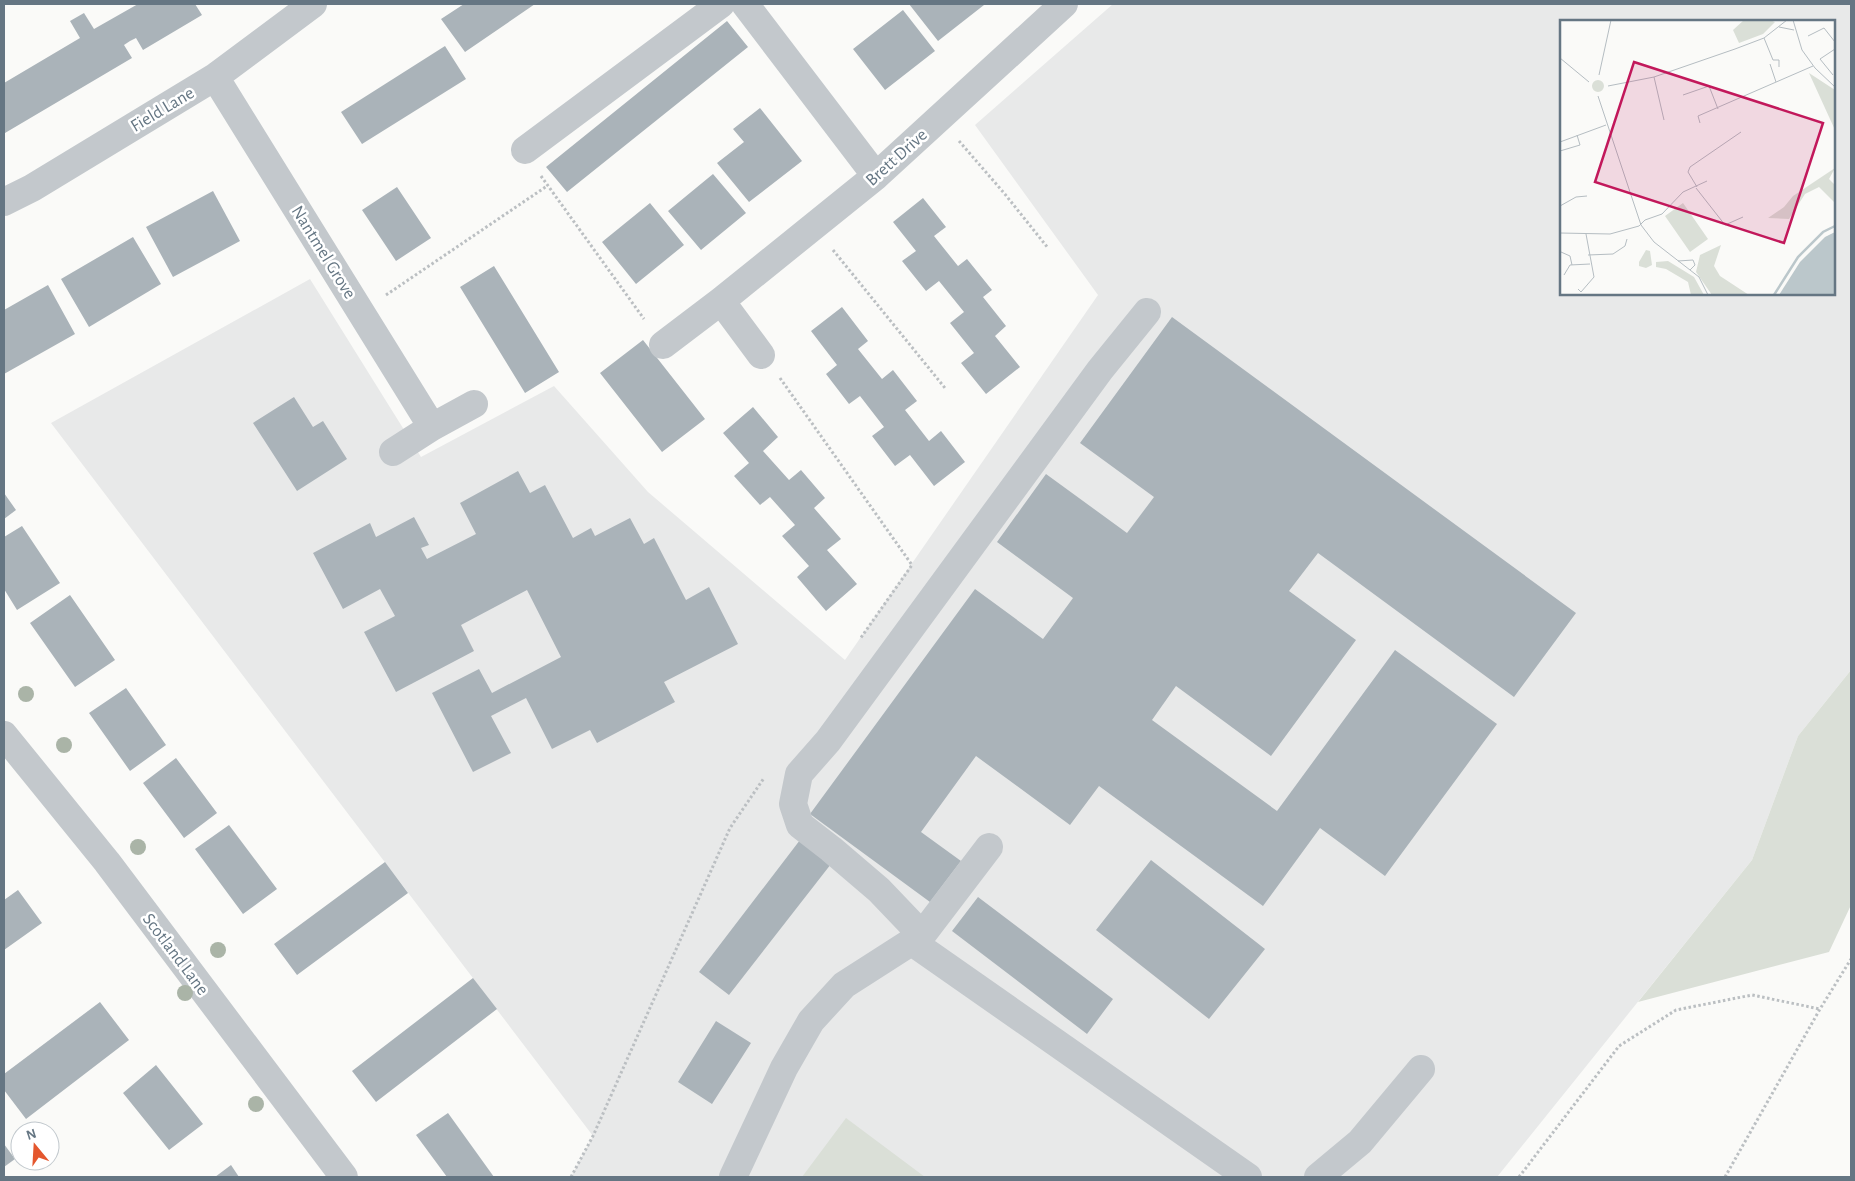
<svg xmlns="http://www.w3.org/2000/svg" width="1855" height="1181" font-family="'Alegreya Sans',sans-serif">
<rect width="100%" height="100%" fill="#fafaf8"/>
<!-- built -->
<path fill="#e8e9e9" fill-rule="evenodd" d="M1113,4H1851V670L1798,736L1752,860L1497,1177H571L593,1136L51,423L310,279L421,457L554,386L648,492L845,660L1098,295L975,125ZM1561,21H1834V294H1561Z"/>
<!-- green -->
<path fill="#dadfd7" d="M1851,670V905L1829,952L1638,1002L1752,860L1798,736Z
M846,1118L925,1177H802Z"/>
<!-- building -->
<path fill="#aab3b9" d="M138,4H195L202,15L143,50L136,38L130,41L124,45L132,58L5,133L4,130V83L80,38L70,21L84,13L94,29Z
M464,4H535L465,52L441,19Z
M909,4H983L984,5L938,41Z
M903,10L935,51L885,90L853,49Z
M727,21L748,47L567,192L546,167Z
M445,46L466,79L362,144L341,112Z
M760,108L802,161L749,202L717,163L744,142L733,129Z
M713,174L746,213L701,250L668,211Z
M397,187L431,238L396,261L362,210Z
M213,191L240,241L173,277L146,227Z
M923,198L946,227L934,236L958,266L967,259L992,290L983,297L1006,326L995,336L1020,367L986,394L961,363L974,353L950,323L964,312L939,281L926,291L902,261L916,251L893,222Z
M650,203L684,245L636,284L602,242Z
M133,237L161,284L89,327L61,279Z
M494,266L559,372L525,393L460,287Z
M48,285L75,334L4,374V310Z
M842,307L868,341L858,349L882,379L893,370L917,401L905,410L929,441L941,431L965,462L934,486L910,455L895,466L872,436L884,427L860,396L849,404L826,374L837,365L811,331Z
M1172,317L1576,613L1514,697L1318,553L1289,591L1356,640L1271,756L1176,686L1152,720L1277,811L1395,650L1497,724L1385,876L1320,828L1263,906L1099,786L1070,825L976,756L921,832L961,861L930,902L810,814L975,589L1043,639L1073,598L997,542L1046,474L1127,533L1154,497L1080,443Z
M643,340L705,419L662,452L600,373Z
M294,397L313,427L323,421L347,459L297,491L253,423Z
M753,407L778,437L763,451L789,480L801,470L825,498L814,508L841,539L827,550L857,584L826,611L797,577L809,566L782,536L795,525L770,497L760,505L734,476L749,463L723,433Z
M518,471L530,493L545,485L573,538L591,528L595,536L630,518L644,544L654,538L686,600L709,587L738,644L664,682L675,702L597,743L590,730L552,749L526,698L491,716L511,753L473,772L432,693L479,669L492,693L561,657L527,590L461,625L474,651L396,692L364,632L395,616L380,589L343,609L313,553L370,523L376,537L414,517L429,545L421,548L427,559L476,534L460,503Z
M4,493L16,510L4,519Z
M22,526L60,583L17,610L4,589V537Z
M70,595L115,660L75,687L30,623Z
M126,688L166,745L130,771L89,713Z
M176,758L217,813L184,838L143,783Z
M229,825L277,889L243,914L195,849Z
M800,840L831,864L729,995L699,972Z
M1151,860L1265,949L1209,1019L1096,930Z
M385,862L408,893L297,975L274,944Z
M18,890L42,923L4,950V900Z
M978,897L1113,999L1087,1034L952,931Z
M473,978L497,1009L376,1102L352,1071Z
M100,1002L129,1040L26,1119L4,1090V1074Z
M716,1021L751,1043L712,1104L678,1082Z
M156,1065L203,1124L169,1150L123,1093Z
M448,1113L494,1177H447L416,1135Z
M4,1144L15,1159L4,1167Z
M231,1165L239,1177H215Z"/>
<g fill="none" stroke-linecap="round" stroke-linejoin="round">
<!-- path -->
<path stroke="#bbbfc2" stroke-width="3" stroke-dasharray="2.5 2.5" stroke-linecap="butt" d="M959,141L1004,193L1048,248
M541,176L644,319
M833,250L945,388
M386,295L547,186
M780,378L912,565L860,639
M571,1177L593,1136L730,828L764,778
M1519,1177L1619,1046L1676,1010L1752,995L1820,1009
M1725,1177L1820,1009L1851,959"/>
<!-- minor -->
<path stroke="#c3c8cc" stroke-width="28" d="M745,4L876,176
M215,77L432,427
M525,150L721,4
M4,202L32,188L215,77L313,4
M663,345L721,301
M761,355L721,301L876,176L1064,4
M393,452L432,427L474,404
M4,735L107,862L344,1177
M922,935L879,890L831,849L800,825L793,804L799,774L828,741L1100,370L1147,312
M912,942L1248,1177
M733,1177L784,1068L811,1021L844,985L922,935L989,847
M1318,1177L1360,1142L1421,1069"/>
</g>
<!-- trees -->
<g fill="#aab4a7">
<circle cx="26" cy="694" r="8"/>
<circle cx="64" cy="745" r="8"/>
<circle cx="138" cy="847" r="8"/>
<circle cx="218" cy="950" r="8"/>
<circle cx="185" cy="993" r="8"/>
<circle cx="256" cy="1104" r="8"/>
</g>
<g text-anchor="middle" stroke-width="5" stroke-linejoin="round" paint-order="stroke">
<!-- street labels -->
<g font-size="18" fill="#657683" stroke="#fff">
<text transform="translate(162 109) rotate(-31)" y="6">Field Lane</text>
<text transform="translate(896 157) rotate(-42)" y="6">Brett Drive</text>
<text transform="translate(324 252) rotate(58)" y="6">Nantmel Grove</text>
<text transform="translate(176 954) rotate(53)" y="6">Scotland Lane</text>
</g>
</g>
<!-- overview -->
<g transform="translate(1560 20)">
<rect width="275" height="275" fill="#fafaf8"/>
<path d="M184,0H210L215,2L203,14L179,23L173,10ZM249,53L275,70V110ZM32 66a6 6 0 1 1 12 0a6 6 0 1 1-12 0ZM275,148L269,159L275,165V183L259,167L245,174L229,199L208,198L224,187L233,176ZM123,183L148,219L130,232L105,196ZM161,225L154,246L160,256L189,275H152L136,252L140,235ZM86,230L90,231L92,245L86,248L79,246V242ZM108,241L134,257L144,275H131L128,262L106,249L96,247V242Z" fill="#dadfd7"/>
<path d="M275,212V275H219L240,242L265,217Z" fill="#bbc7cb"/>
<path fill="none" stroke="#bbc7cb" stroke-width="2.5" d="M214,275L238,237L263,212L275,206"/>
<path fill="none" stroke="#b5bdc2" stroke-width="1" d="M233,0L242,30L255,48L275,67M219,7L234,10M248,16L264,8L275,22M204,18L213,40H219V47M0,38L29,62M210,44L216,62M39,55L51,0M273,55L260,39L275,29M94,57L104,100M48,66L94,57L175,29L204,18L227,0M123,75L149,66L158,89M38,76L81,205L94,222L139,257L148,275M140,103L138,96L253,46M0,122L46,105M0,131L20,125L17,115M137,167L128,152L130,147L181,112M136,168L165,205L183,197M0,186L16,177L27,176M0,213L50,214L79,206L85,200L102,194L123,172L147,161M1,232L10,236L12,245M28,235L53,234L65,226L67,219M118,241L133,240L135,245L130,250M4,255L10,245L30,244M18,269L21,272L34,257L26,214"/>
<path fill="#c2185b" fill-opacity="0.15" stroke="#c2185b" stroke-width="2.5" d="M74,42L263,103L224,223L35,162Z"/>
<rect width="275" height="275" fill="none" stroke="#657683" stroke-width="2.5"/>
</g>
<!-- border -->
<rect width="1855" height="1181" fill="none" stroke="#657683" stroke-width="10"/>
<!-- north arrow -->
<g transform="translate(35 1146) rotate(342)"><circle r="24" fill="#ffffff" stroke="#c1c8cd"/>
<path d="M0-4L9 19L0 12L-9 19Z" fill="#e4572e"/>
<text y="-8" font-size="14" font-weight="bold" text-anchor="middle" fill="#657683">N</text>
</g>
</svg>
